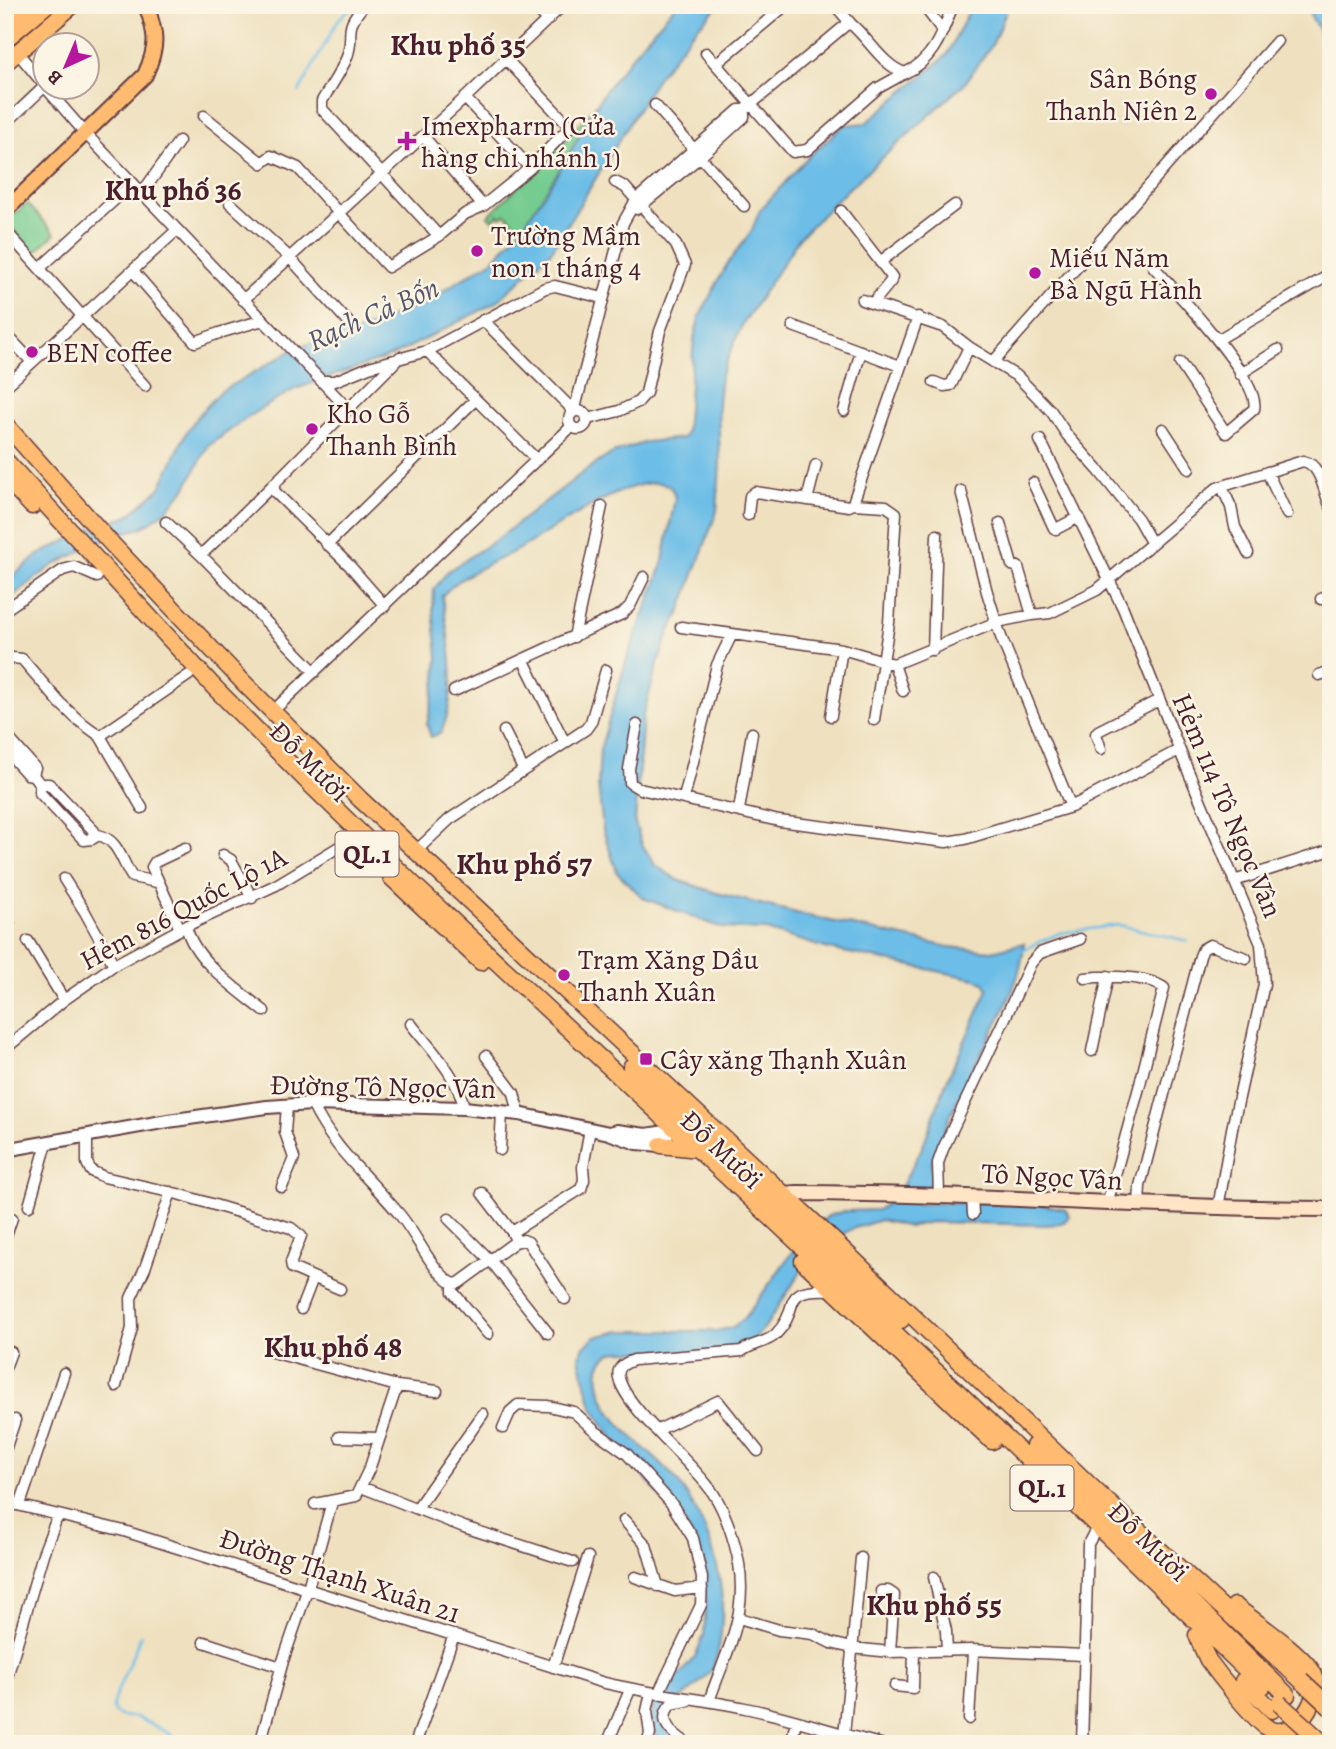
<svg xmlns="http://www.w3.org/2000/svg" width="1336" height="1749" font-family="Alegreya,serif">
<rect width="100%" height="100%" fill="#fcf5e5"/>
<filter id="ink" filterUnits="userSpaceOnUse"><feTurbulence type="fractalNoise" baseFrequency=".0143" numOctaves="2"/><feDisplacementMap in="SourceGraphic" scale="14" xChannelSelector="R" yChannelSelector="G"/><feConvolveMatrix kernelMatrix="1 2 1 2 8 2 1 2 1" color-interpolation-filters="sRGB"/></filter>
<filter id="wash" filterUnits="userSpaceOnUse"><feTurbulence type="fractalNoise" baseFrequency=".00686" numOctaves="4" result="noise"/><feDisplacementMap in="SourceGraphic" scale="28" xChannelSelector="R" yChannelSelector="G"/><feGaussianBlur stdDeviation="1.57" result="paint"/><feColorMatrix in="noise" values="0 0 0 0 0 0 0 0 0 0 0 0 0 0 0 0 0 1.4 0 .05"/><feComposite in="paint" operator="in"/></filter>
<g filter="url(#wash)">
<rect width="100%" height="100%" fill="#efe1c0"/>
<!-- green -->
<path fill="#76cc90" stroke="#60765e" stroke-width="2" d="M597,104L566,160L521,230L506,214L501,217L498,214L493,220L488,216L566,139Z
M27,203L55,234L34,253L6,222Z"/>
<!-- water -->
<path fill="#6cbde7" stroke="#5b6e89" stroke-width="2" d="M676,5H719L691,34L657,78L552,250L497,302L394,355L295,389L254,413L208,446L185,489L165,512L141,528L108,537L52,566L5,602V582L40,554L91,528L126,517L134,511L160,488L186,433L197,417L220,392L298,347L361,330L428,300L493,260L523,227L566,160L602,95L639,47Z
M972,5H1009L993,43L965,83L848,189L800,237L741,327L721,375L718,403L720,464L717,511L680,612L669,633L658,663L643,715L635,823L642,844L655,865L678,880L717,893L808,916L949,947L992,951L1024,943C1022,988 988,1038 968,1078C954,1106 942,1135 931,1164L934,1178L918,1204L990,1201L1038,1204L1065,1209L1069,1216C1064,1226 1053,1224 1043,1225L930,1222L909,1227L880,1220L852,1229L836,1238L806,1264L765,1327L751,1343L727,1353L617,1351C586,1359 600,1398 614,1417C632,1441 661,1460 678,1482C710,1526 727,1579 721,1633C720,1646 717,1661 709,1673C697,1688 679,1699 664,1711L663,1727L680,1744H664C651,1731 647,1719 656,1702L695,1657L704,1635L706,1598L693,1537L606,1429L592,1406L579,1358L584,1346L595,1337L620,1331H717L733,1327L745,1318L798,1244L828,1216L846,1211L877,1210L895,1199L922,1148L947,1080L988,990L985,984L976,979L829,949L766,930L722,928L643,898L617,872L603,830L598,785L600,750L626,661L662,566L675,498C674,493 672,487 667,485C636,470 548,533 521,548C494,563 463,572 442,596C449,643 460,688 441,733L431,737L427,725L436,680L438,656L433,609L434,589L448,571L500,537L586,470L613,453L646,442L683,438L686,432L694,339L700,315L726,266L752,230L760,210L808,157L844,125L866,123L947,55Z
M1305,5H1331V52Z"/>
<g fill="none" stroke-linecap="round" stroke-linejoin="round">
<!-- stream -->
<path stroke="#6cbde7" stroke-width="2.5" d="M299,92L338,20L353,5
M1022,950L1060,933L1119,925L1188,941
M141,1635L115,1697C113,1702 111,1708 115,1713C120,1718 130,1716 137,1718C154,1724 171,1735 187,1744
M167,1744L170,1734"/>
</g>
</g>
<g filter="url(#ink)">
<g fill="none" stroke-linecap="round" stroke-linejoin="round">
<defs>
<path id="minor" d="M364,5C341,31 356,32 347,57C341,72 330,87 322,101V109L439,236
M533,5L548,20
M835,5L851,24
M923,5L943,31
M18,53L46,87
M706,53L793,152L807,150L878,88L905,73
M717,63L786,5
M46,88L86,134L349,410
M465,98L530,168
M655,105L744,206
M204,116L262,163L271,156L298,168L388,267L439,236L465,214L483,206L530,168L570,127L506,59
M5,124L45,86
M423,136L483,206
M142,193L179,141
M230,203L289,257L349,323
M637,209L700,157L744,117V110
M841,211L892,277L891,281L873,303
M5,230L145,386
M880,262L955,205
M1153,266C1173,289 1262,381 1254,409L1226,433L1180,363
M40,268L133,183
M133,271L195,342L219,333L263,320
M243,300L465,98L563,5
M862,300L943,327L969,347L1018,377L1051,411L1067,435L1100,472L1138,519L1151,542
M483,320L569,406L572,413
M793,326L900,366
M5,333L32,362
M1219,339L1331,274
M427,351L537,460
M993,362L1277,41
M1240,374L1278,350
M321,381H335L369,367L427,351L545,288L555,286L603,298
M934,382L944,386L951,385L969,347
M5,387L177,230
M569 420a9 9 0 1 1 18 0a9 9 0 1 1-18 0Z
M844,411L861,351
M574,412L623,223L636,200L739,110H744L846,25L851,24C869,39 883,66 905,73C934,60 942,33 953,5
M588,419L619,411L638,402L646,393L660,331L685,265L676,245L625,187L615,182
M1163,429L1189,469
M1040,440L1123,608L1186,766L1261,944L1264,984L1232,1129L1218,1208
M1267,472L1287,514
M1033,483L1054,528L1056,529L1079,517
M274,484L201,555L315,672
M1222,487L1231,507L1235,527L1248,553
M961,491L987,592L1001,637L1071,807
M807,500L816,465
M748,515L750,496L755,492L849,506L853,504
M166,522L201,555
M327,545L475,400
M1321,599L1331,595
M385,606L350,566L274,491V484L400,357
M5,610L63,570L74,567L97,577
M1032,615L1050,613L1097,590L1217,488L1303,461C1322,465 1323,492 1331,507
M681,627L842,649L894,664L997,622L1032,615L1018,567L1012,565L1000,523
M574,637L602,506
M933,650L937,535
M523,659L564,741
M5,661L12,658L22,659L60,703L78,720L100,736L142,808
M894,664L903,691
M1319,675L1331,671
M454,691L622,614L630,606L644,577
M273,711L571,427
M831,716L842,649
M874,720L889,623L896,513L886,506L853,504L854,500L918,317
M637,725L629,769L630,783L640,789L779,821L946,842L965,839L1071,807L1179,750
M504,731L523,769
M5,734L35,768L33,775L27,774L5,749
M100,736L189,675
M1101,749L1096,734L1098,731L1159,700
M33,775L40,784V793L84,840L92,839L94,831L49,784H40
M684,798L717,665L732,634
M739,810L752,733
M92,839L98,835C118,839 122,862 132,877L157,882
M416,851L450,819L586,729L591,722L606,670
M223,855L231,860L252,898
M64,879L85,912L114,965
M1234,881L1331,850
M5,917L9,923
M186,926C194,961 237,989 264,1011
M180,929L152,867L155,862L185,848
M28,941L64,1000
M1085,978C1107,976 1146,975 1164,988L1140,1084L1107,1204
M411,1024C431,1050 458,1075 464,1108
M5,1049L64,1000L114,965L186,926L276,885L352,839
M1092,1051L1108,976
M486,1056L514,1093L519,1114
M312,1104C335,1152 368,1176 400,1215C419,1238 429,1268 453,1284L459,1283L515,1242V1238L512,1232L482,1193
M87,1136V1163L91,1171L104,1177L178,1194L291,1228L301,1236L291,1262L292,1268L340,1289
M500,1150L502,1112
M282,1187L294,1158L285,1132L287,1106
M939,1195L938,1163L943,1149L1031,963L1040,953L1080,939
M972,1196L973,1214
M1139,1205L1140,1186L1200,956L1203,949L1210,945L1246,958
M29,1206L47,1143
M5,1216L12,1218L5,1238
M449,1219L491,1261L548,1333
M512,1232L581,1189L584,1180L583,1167L590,1129
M515,1242L523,1240L528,1242L565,1299
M453,1284V1292L488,1334
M301,1309L313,1278
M272,1352L397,1386
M5,1368L11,1352
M116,1386L132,1328L131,1298L145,1268L171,1192
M503,1428L510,1412L518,1405L548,1406L574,1412L595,1431L627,1454L671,1503L693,1538L702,1578L701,1605L658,1694
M658,1430L718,1401L758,1451
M339,1437L379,1438
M5,1450L15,1420
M361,1487L464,1527L573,1562
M5,1502L124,1531L601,1682C648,1694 697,1698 745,1708C790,1717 835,1733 881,1744
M315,1504L356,1496L370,1467L397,1386L437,1391
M20,1505L64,1373
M417,1508L483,1414
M624,1520L646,1545L658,1586
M635,1577L675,1591L702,1588
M934,1577L946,1631L947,1651
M881,1591H888L894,1595L890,1652
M739,1618L779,1630L813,1634L831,1643L852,1648L890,1652L971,1650L973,1653L969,1719
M204,1642L281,1667
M971,1650L1084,1655
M553,1667L588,1557
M5,1684L43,1554L58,1515
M895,1686L913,1688L914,1652
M687,1701L671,1704C656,1722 673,1734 688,1744
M709,1701C730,1642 753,1606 734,1542C729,1525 723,1508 713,1493C693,1462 626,1409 619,1378C616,1367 625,1363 634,1360L742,1351C752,1343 766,1344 776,1334C803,1307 776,1287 833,1290
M844,1735L861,1558
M260,1744L283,1661L308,1588L332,1502
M415,1744L454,1635
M607,1744L630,1690
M647,1744L650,1734L647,1711L651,1693
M791,1744L796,1721
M1082,1744L1088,1544L1097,1527"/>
<path id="tertiary" d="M5,1150L168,1121L267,1107L312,1104L464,1108L519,1114L609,1133L637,1143L661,1145L666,1137V1132L646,1135L617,1131L609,1133"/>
<path id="secondary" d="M777,1198L784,1194L797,1193C975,1193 1153,1209 1331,1209"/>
<path id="primary" d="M5,41L48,5
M5,211L145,75C158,46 157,35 146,5"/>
<path id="trunk" d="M5,26L30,5
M5,63L73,5
M5,424L109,541L244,683L360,799L835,1242L1099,1494L1301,1680
M5,460L214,687L311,785L412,883L958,1392L1263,1686
M5,477L32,506
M391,877L481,962
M631,1067L901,1320
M661,1145L699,1149
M803,1261L992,1441
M1034,1446L1287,1695
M1197,1635C1200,1643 1204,1652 1208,1660C1219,1675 1254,1720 1269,1729C1294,1742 1325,1695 1313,1673C1301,1652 1255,1622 1235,1606
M1243,1681L1272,1710"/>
</defs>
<!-- minor casing -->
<use href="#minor" stroke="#633c41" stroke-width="13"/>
<!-- tertiary casing -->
<use href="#tertiary" stroke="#633c41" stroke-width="16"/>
<!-- secondary casing -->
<use href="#secondary" stroke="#633c41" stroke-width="18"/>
<!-- primary casing -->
<use href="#primary" stroke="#633c41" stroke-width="18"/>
<!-- trunk casing -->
<use href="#trunk" stroke="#633c41" stroke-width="19"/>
<!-- minor -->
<use href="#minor" stroke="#fff" stroke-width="10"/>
<!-- tertiary -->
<use href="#tertiary" stroke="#fff" stroke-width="12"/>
<!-- secondary -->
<use href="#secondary" stroke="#ffe4c6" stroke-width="14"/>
<!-- primary -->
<use href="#primary" stroke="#febb71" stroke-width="14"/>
<!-- trunk -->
<use href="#trunk" stroke="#febb71" stroke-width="16"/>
<defs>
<path id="trunk-bridge" d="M1301,1680L1331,1708
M1279,1703L1324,1744"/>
</defs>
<!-- trunk-bridge casing -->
<use href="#trunk-bridge" stroke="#633c41" stroke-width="19" stroke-linecap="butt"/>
<!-- trunk-bridge -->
<use href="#trunk-bridge" stroke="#febb71" stroke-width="16"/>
</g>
</g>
<!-- markers -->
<g fill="#b5179e" stroke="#fcf5e5" stroke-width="2.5">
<circle cx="1211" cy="94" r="7"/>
<path d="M403.5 130.5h7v7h7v7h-7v7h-7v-7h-7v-7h7z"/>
<circle cx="477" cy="251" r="7"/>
<circle cx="1035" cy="273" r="7"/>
<circle cx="32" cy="352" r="7"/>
<circle cx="312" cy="429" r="7"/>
<circle cx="564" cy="975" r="7"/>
<rect x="639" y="1052" width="14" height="14" rx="3.5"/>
</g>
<g text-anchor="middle" stroke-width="5" stroke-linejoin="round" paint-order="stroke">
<!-- shield labels -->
<g fill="#fcf5e5" stroke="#7f5f63" stroke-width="2">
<rect x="335.5" y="831.5" width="63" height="45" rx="5"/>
<rect x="1010.5" y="1465.5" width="63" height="45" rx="5"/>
</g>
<g font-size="26" font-weight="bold" fill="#4a1f2b">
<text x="367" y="863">QL.1</text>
<text x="1042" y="1497">QL.1</text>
</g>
<!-- poi labels -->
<g font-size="28" fill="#4a1f2b" stroke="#fcf5e5" text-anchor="start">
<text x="1197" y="88" text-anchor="end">Sân Bóng<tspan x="1197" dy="32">Thanh Niên 2</tspan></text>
<text x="421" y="135">Imexpharm (Cửa<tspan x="421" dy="32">hàng chi nhánh 1)</tspan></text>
<text x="491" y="245">Trường Mầm<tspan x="491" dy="32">non 1 tháng 4</tspan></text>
<text x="1049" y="267">Miếu Năm<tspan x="1049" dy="32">Bà Ngũ Hành</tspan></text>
<text x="46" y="362">BEN coffee</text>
<text x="326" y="423">Kho Gỗ<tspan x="326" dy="32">Thanh Bình</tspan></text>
<text x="578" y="969">Trạm Xăng Dầu<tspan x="578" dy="32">Thanh Xuân</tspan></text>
<text x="660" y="1069">Cây xăng Thạnh Xuân</text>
</g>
<!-- street labels -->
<g font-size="28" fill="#4a1f2b" stroke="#fcf5e5">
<text transform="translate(310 761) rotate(45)" y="10">Đỗ Mười</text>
<text transform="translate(1228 805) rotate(67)" y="10">Hẻm 114 Tô Ngọc Vân</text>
<text transform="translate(183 908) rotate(-28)" y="10">Hẻm 816 Quốc Lộ 1A</text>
<text transform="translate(383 1086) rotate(1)" y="10">Đường Tô Ngọc Vân</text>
<text transform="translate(722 1149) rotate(43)" y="10">Đỗ Mười</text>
<text transform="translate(1052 1176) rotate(3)" y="10">Tô Ngọc Vân</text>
<text transform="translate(1149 1541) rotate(44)" y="10">Đỗ Mười</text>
<text transform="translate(340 1575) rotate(18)" y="10">Đường Thạnh Xuân 21</text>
</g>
<!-- neighbourhood labels -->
<g font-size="30" font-weight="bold" fill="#4a1f2b" stroke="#fcf5e5">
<text x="458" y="55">Khu phố 35</text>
<text x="173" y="200">Khu phố 36</text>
<text x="524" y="874">Khu phố 57</text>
<text x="333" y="1357">Khu phố 48</text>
<text x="934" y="1615">Khu phố 55</text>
</g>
<!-- water labels -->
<g font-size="30" font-style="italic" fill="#56566d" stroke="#fcf5e5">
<text transform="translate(373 314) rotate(-24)" y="10">Rạch Cả Bốn</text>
</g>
</g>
<!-- margin -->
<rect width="1336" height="1749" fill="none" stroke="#fcf5e5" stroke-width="28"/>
<!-- north arrow -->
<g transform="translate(66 66) rotate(224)"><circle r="33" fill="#fcf5e5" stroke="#b59f9b" stroke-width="2"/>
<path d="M0-5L12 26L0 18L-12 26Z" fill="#b5179e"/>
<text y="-10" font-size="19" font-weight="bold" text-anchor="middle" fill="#4a1f2b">B</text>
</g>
</svg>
